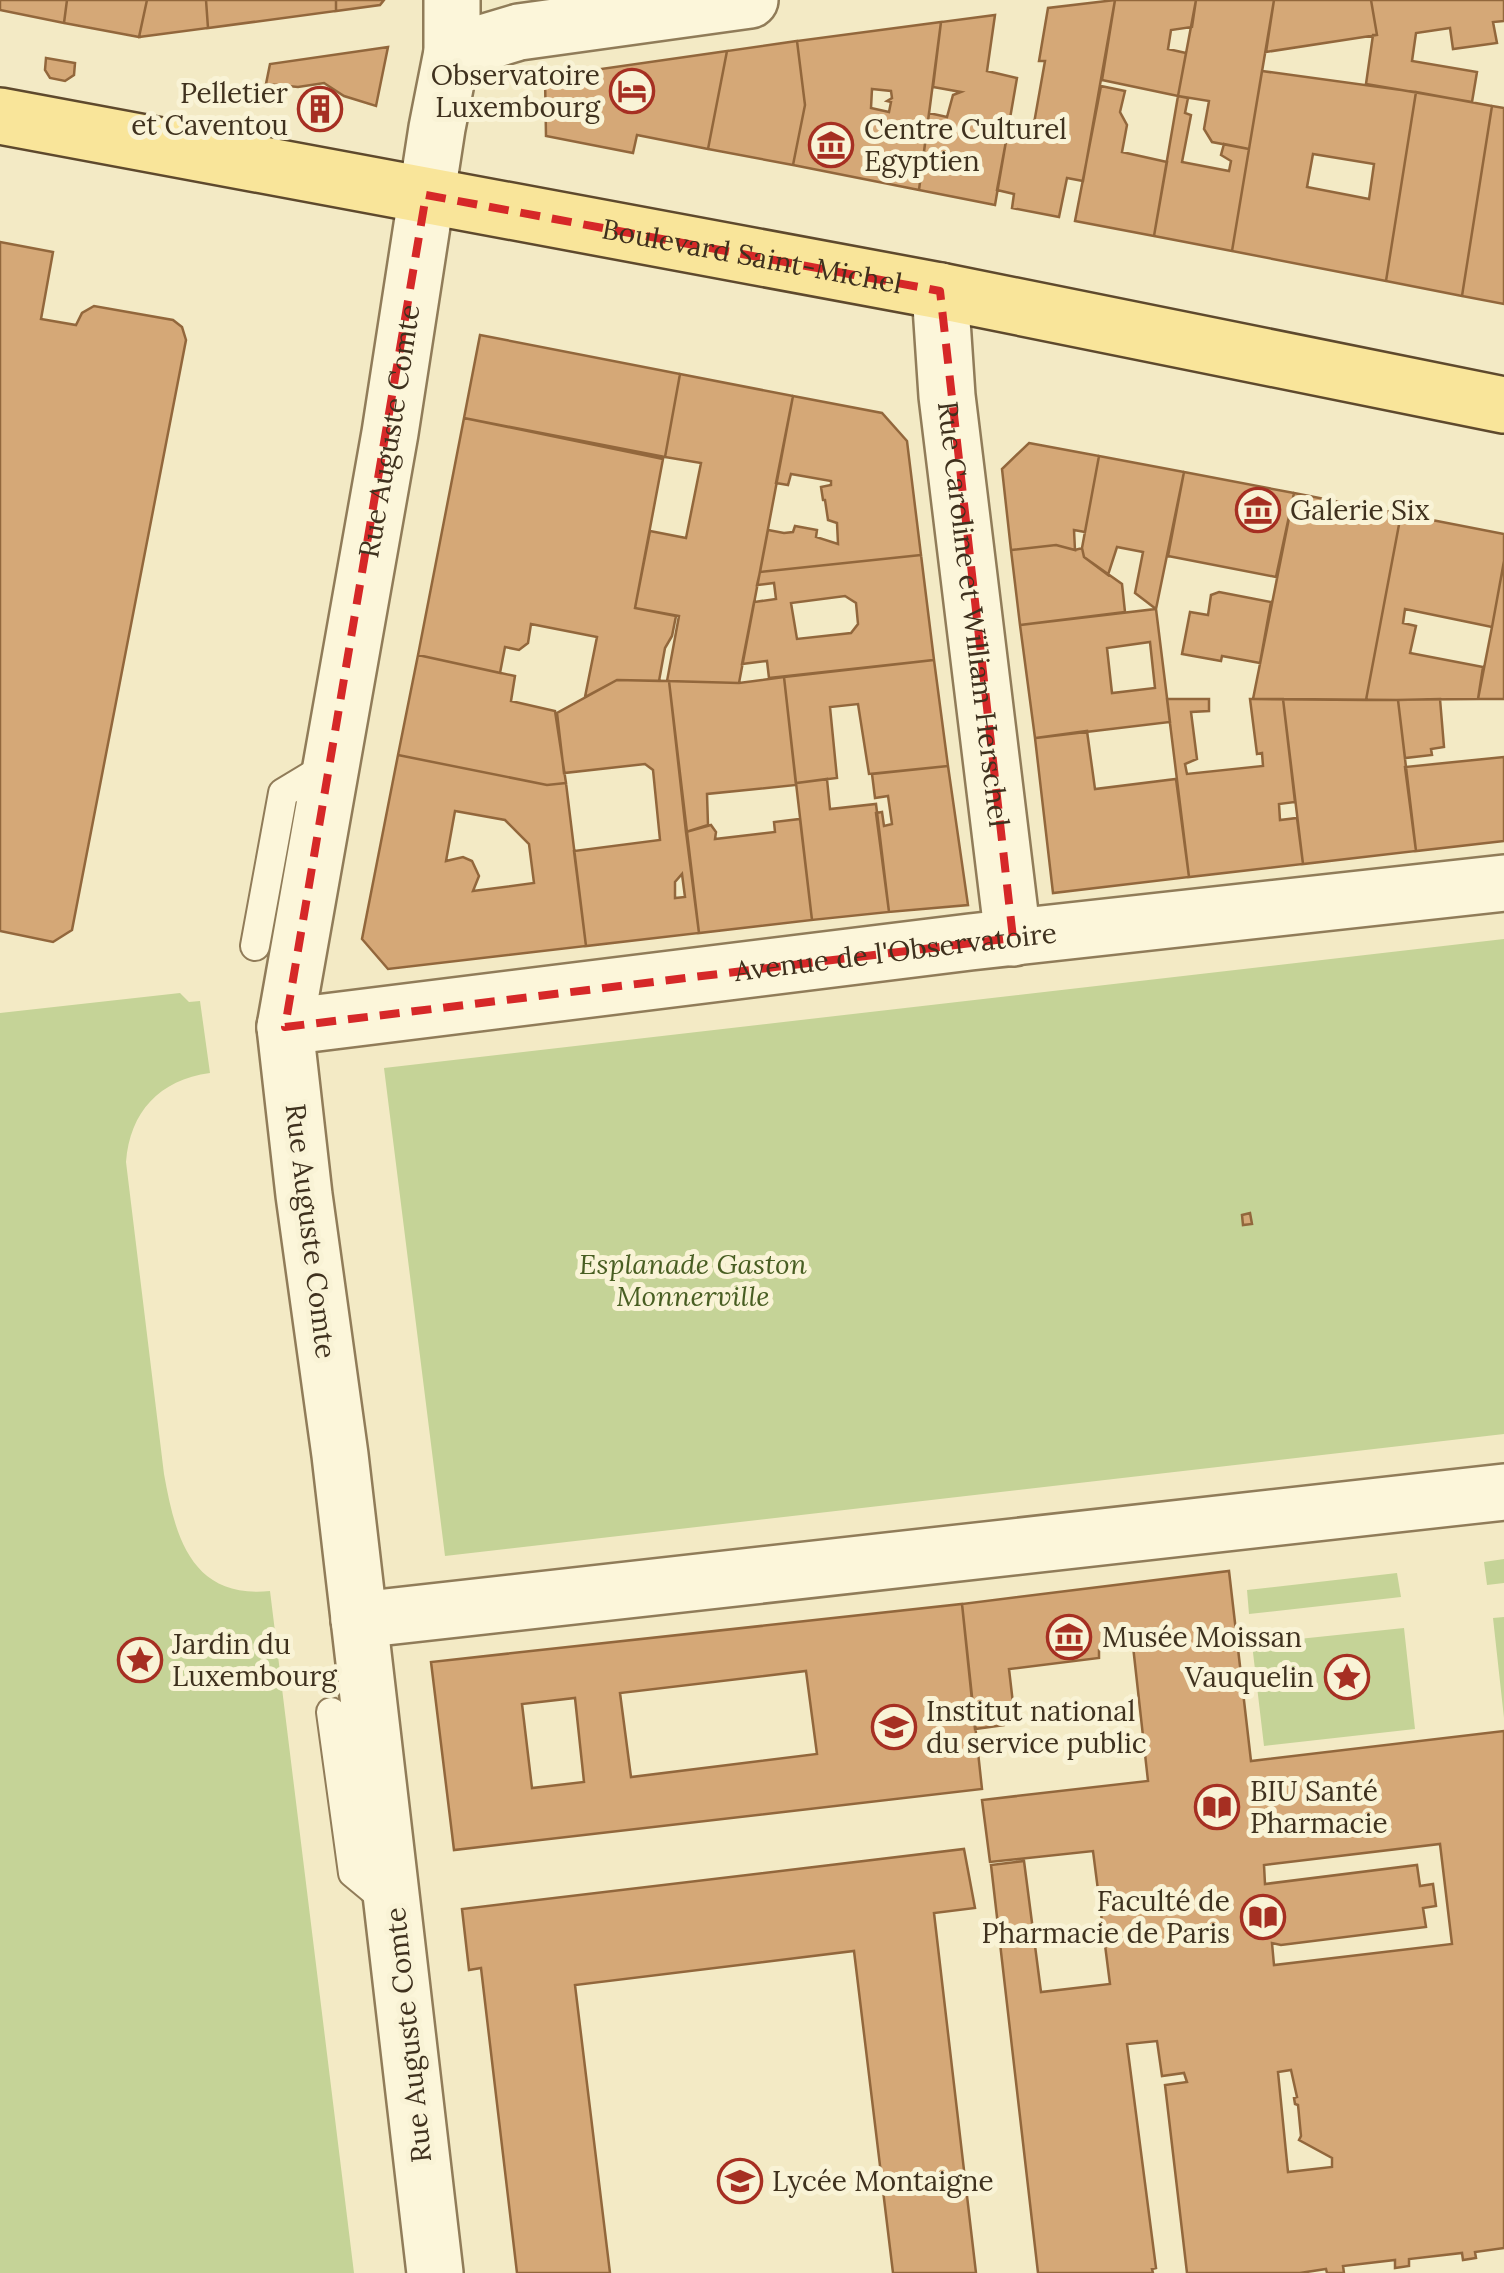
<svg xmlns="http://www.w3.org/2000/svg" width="1504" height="2273" font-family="Lora,serif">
<rect width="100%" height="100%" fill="#f3eac5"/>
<!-- green -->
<path fill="#c5d397" d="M1504,939V1434L445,1556L384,1068Z
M180,993L189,1002L200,1001L210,1073C159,1080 130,1112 126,1162L164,1474C175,1536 191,1599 270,1591L354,2273H0V1013Z
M1504,1559V1583L1487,1585L1484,1562Z
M1397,1573L1401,1597L1249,1614L1247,1590Z
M1504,1617V1718L1493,1618Z
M1404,1628L1415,1729L1264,1746L1252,1644Z"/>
<!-- building -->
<path fill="#d5a877" stroke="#92673c" stroke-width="2.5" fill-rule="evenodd" d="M0,0H67L64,23L0,10Z
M67,0H147L139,37L64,23Z
M147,0H206L208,28L139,37Z
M206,0H336V11L208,28Z
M336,0H384L380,5L336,11Z
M1115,0H1196L1192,27L1171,30L1168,49L1186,53L1178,96L1102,80Z
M1115,0L1083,181L1067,178L1059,217L1012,208L1014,194L997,190L1009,125L1033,129L1045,61H1039L1048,8Z
M1196,0H1274L1249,149L1212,142L1204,129L1209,101L1178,96Z
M1274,0H1371L1377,35L1266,52Z
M1371,0H1504V21L1493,22L1497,43L1453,49L1450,28L1416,33L1412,61L1477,72L1472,102L1366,84L1373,35H1377Z
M995,15L987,71L1017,78L995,205L919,190L929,113L947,117L953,95L961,92L933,87L941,22Z
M941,22L919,190L793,165L805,105L797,41ZM872,89L891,91L892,98L887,101L891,102L889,112L871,108Z
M797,41L805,105L793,165L708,149L727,51Z
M388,47L376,106L344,96L324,83L298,87L266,84L270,64Z
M727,51L708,149L637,135L633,153L546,136L545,77Z
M46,58L75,63L74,75L65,81L50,78L45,70Z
M1262,71L1416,92L1386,281L1232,251ZM1313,154L1374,164L1369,199L1307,187Z
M1101,86L1125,91L1120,112L1127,125L1122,152L1167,162L1154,236L1075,221Z
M1416,92L1492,106L1462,296L1386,281Z
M1178,96L1188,98L1185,113L1191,115L1182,162L1229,171L1231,161L1221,155L1224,144L1249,149L1232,251L1154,236Z
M308,102L333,106L332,115L307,111Z
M1492,106L1504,108V304L1462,296Z
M0,242L53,252L41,319L76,325L82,313L94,306L173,320L182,327L186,340L72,930L53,942L0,931Z
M480,335L680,374L665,457L464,418Z
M680,374L793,396L739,683L667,681L679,616L635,608L650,531L686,538L701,463L665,457Z
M793,396L882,413L907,441L921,555L760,572L768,530L784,533L793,532L795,526L817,530L816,537L838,544L837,523L828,520L825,500H823L821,487L831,485V481L791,474L788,485L776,483Z
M464,418L663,459L635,608L676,616L672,636L665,648L659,681L617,680L585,697L597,637L531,624L528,643L519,650L505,647L500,673L418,655Z
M1029,443L1099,456L1085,532L1074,530L1075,550L1056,545L1011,550L1002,469Z
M1099,456L1184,472L1156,609L1135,593L1143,552L1117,547L1108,575L1084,557L1082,548Z
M1184,472L1294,493L1276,577L1168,556Z
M1294,493L1401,514L1366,700L1253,699Z
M1401,514L1504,534V561L1492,627L1405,609L1403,623L1416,626L1410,653L1483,667L1478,699L1366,700Z
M1056,545L1075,550L1082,548L1084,557L1122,584L1125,612L1020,625L1011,550Z
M921,555L934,660L769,678L767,661L742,664L754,602L776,599L774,583L757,585L760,572ZM845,596L856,603L858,624L851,633L797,639L791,603Z
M1504,561V699H1478L1492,627Z
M1219,592L1271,602L1260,663L1222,656L1221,661L1182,654L1190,612L1208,615L1211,595Z
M1156,609L1170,722L1035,738L1020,625ZM1150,642L1155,688L1112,693L1107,648Z
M418,655L515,676L511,701L555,711L566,783L547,785L398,755Z
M934,660L948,766L869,774L858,704L830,707L837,778L796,783L784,677Z
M784,677L796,785L707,794L708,825L686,832L669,681L739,683Z
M617,680L669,681L699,933L586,946L574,851L660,840L653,770L645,764L564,773L557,713ZM682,874L685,897L675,898V882Z
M1167,699H1209V711L1191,712L1197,759L1185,764L1187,774L1263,766L1262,753L1257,754L1250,699H1283L1295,802L1279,804L1280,820L1297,818L1303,864L1189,877Z
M1283,699L1398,700L1416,851L1303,864Z
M1440,699L1444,747L1431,749L1432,755L1405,758L1398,700Z
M1087,731L1095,789L1176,779L1189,877L1053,893L1035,738Z
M398,755L547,785L566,783L586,946L388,969L362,939ZM455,811L505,820L529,844L534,883L473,891L479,876L472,861L463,857L446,861Z
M1504,757V841L1416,851L1405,767Z
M948,766L968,905L889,912L876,813L882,812L884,826L892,824L888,796L875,798L872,774Z
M827,779L830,809L876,804L889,912L812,920L796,783Z
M800,819L812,920L699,933L686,832L711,825L716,832L715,839L775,832L774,822Z
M1250,1213L1252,1224L1243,1225L1242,1215Z
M1229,1571L1251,1761L1504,1731V2248L1475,2252L1476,2258L1463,2260L1462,2253L1409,2259V2266L1395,2268V2260L1343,2266L1344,2273H1327L1326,2269L1300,2273H1187L1165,2085L1187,2082L1184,2073L1162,2076L1157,2041L1127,2044L1156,2268L1152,2269L1153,2273H1038L991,1865L1024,1861L1041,1992L1110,1984L1093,1851L990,1862L982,1800L1148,1781L1133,1646L1099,1650V1658L1009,1669L1014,1712L1004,1725L975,1729L962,1604ZM1440,1844L1452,1944L1274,1965L1272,1943L1281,1945L1426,1927L1423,1908L1436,1906L1433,1884L1420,1886L1417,1865L1265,1884L1264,1865ZM1291,2070L1297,2097L1294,2098L1295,2104L1298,2105L1301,2136L1299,2140L1332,2158V2167L1288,2172L1278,2072Z
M962,1604L982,1789L454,1850L431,1662ZM806,1671L817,1754L631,1777L620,1693ZM575,1698L584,1782L532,1788L522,1704Z
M964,1849L975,1908L934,1913L976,2273H893L854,1951L575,1985L610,2273H517L481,1968L469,1970L462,1909Z"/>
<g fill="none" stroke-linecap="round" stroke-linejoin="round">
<defs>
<path id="service" d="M255,946L283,793L331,764
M331,1712L353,1873L388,1902"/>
<g id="minor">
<path d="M452,52L519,32L750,0"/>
<path id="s1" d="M940,291L947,396L1013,938"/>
<path id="s2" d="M285,1027L970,942L1504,883"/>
<path d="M359,1620L1504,1492"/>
<path id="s3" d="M435,2273L340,1455L304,1195L285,1027L390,433L437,128L452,52V0"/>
</g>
<g id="primary">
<path id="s4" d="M0,116L940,291L1504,405"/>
</g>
</defs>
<!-- service casing -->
<use href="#service" stroke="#907c59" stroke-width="32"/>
<!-- minor casing -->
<use href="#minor" stroke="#907c59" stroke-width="60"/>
<!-- primary casing -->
<use href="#primary" stroke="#5e492d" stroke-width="60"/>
<!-- service -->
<use href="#service" stroke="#fcf6da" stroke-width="28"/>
<!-- minor -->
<use href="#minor" stroke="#fcf6da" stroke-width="55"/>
<!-- primary -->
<use href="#primary" stroke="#f9e59a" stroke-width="55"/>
</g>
<!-- marked area -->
<path fill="none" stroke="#d62828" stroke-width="8" stroke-dasharray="20 12" stroke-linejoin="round" d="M426,195L940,291L1013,938L285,1027Z"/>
<!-- icons -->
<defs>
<symbol id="hotel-ring" viewBox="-11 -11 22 22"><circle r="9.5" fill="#f9f3d6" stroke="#a62f22" stroke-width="1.5"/><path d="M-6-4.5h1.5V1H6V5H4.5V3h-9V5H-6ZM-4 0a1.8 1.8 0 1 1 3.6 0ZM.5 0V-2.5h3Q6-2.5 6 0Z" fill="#a62f22"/></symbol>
<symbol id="building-ring" viewBox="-11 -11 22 22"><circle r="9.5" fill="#f9f3d6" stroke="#a62f22" stroke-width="1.5"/><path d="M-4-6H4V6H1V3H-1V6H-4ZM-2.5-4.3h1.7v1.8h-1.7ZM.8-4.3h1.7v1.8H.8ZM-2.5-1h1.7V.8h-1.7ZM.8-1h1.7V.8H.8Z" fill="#a62f22"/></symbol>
<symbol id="museum-ring" viewBox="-11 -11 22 22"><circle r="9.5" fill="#f9f3d6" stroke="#a62f22" stroke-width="1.5"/><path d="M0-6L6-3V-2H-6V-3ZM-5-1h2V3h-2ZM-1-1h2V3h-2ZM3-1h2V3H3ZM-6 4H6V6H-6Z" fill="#a62f22"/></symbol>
<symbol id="sight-ring" viewBox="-11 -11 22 22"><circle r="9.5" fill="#f9f3d6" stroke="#a62f22" stroke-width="1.5"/><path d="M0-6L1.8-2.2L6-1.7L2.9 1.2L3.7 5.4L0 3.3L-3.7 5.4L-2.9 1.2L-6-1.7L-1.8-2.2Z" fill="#a62f22"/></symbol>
<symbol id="university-ring" viewBox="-11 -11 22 22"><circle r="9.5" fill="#f9f3d6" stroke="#a62f22" stroke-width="1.5"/><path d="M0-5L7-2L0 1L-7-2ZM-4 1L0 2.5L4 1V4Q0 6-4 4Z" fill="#a62f22"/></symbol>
<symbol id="library-ring" viewBox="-11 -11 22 22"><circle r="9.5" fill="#f9f3d6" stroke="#a62f22" stroke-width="1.5"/><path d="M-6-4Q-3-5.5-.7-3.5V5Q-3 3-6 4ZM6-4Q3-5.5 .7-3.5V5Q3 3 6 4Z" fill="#a62f22"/></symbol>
<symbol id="school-ring" viewBox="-11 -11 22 22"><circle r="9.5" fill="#f9f3d6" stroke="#a62f22" stroke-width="1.5"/><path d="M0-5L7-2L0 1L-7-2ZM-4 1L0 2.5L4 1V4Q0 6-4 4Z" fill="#a62f22"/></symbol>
</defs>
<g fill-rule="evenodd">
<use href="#hotel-ring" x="607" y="66" width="50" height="50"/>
<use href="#building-ring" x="295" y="84" width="50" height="50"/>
<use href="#museum-ring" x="806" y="120" width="50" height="50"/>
<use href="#museum-ring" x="1233" y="485" width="50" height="50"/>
<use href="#museum-ring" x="1044" y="1612" width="50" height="50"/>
<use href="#sight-ring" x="115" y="1635" width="50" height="50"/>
<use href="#sight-ring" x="1322" y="1652" width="50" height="50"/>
<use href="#university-ring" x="869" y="1702" width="50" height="50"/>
<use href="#library-ring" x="1192" y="1782" width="50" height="50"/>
<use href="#library-ring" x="1238" y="1892" width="50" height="50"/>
<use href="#school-ring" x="715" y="2156" width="50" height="50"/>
</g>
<g text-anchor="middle" stroke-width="10" stroke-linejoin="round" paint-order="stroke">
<!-- poi labels -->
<g font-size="28" fill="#3f311e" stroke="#f9f3d6" text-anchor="start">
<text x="600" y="85" text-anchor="end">Observatoire<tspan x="600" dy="32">Luxembourg</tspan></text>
<text x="288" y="103" text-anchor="end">Pelletier<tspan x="288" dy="32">et Caventou</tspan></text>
<text x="864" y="139">Centre Culturel<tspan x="864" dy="32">Egyptien</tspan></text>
<text x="1290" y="520">Galerie Six</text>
<text x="1102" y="1647">Musée Moissan</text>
<text x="172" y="1654">Jardin du<tspan x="172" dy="32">Luxembourg</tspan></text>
<text x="1314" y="1687" text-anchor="end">Vauquelin</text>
<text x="926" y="1721">Institut national<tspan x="926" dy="32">du service public</tspan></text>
<text x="1250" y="1801">BIU Santé<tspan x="1250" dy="32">Pharmacie</tspan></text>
<text x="1230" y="1911" text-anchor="end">Faculté de<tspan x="1230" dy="32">Pharmacie de Paris</tspan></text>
<text x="772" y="2191">Lycée Montaigne</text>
</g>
<!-- street labels -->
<g font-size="28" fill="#3f311e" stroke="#f9f3d6">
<text dy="10" stroke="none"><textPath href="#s4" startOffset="765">Boulevard Saint-Michel</textPath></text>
<text dy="10" stroke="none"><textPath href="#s3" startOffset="1860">Rue Auguste Comte</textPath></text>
<text dy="10" stroke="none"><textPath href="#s1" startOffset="325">Rue Caroline et William Herschel</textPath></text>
<text dy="10" stroke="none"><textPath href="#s2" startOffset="615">Avenue de l'Observatoire</textPath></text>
<text transform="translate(311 1231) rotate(83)" y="10">Rue Auguste Comte</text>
<text transform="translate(408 2035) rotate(-96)" y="10">Rue Auguste Comte</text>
</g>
<!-- park labels -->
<g font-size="28" font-style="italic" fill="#485e22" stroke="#f9f3d6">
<text x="693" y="1274">Esplanade Gaston<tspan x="693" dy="32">Monnerville</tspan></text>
</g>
</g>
</svg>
